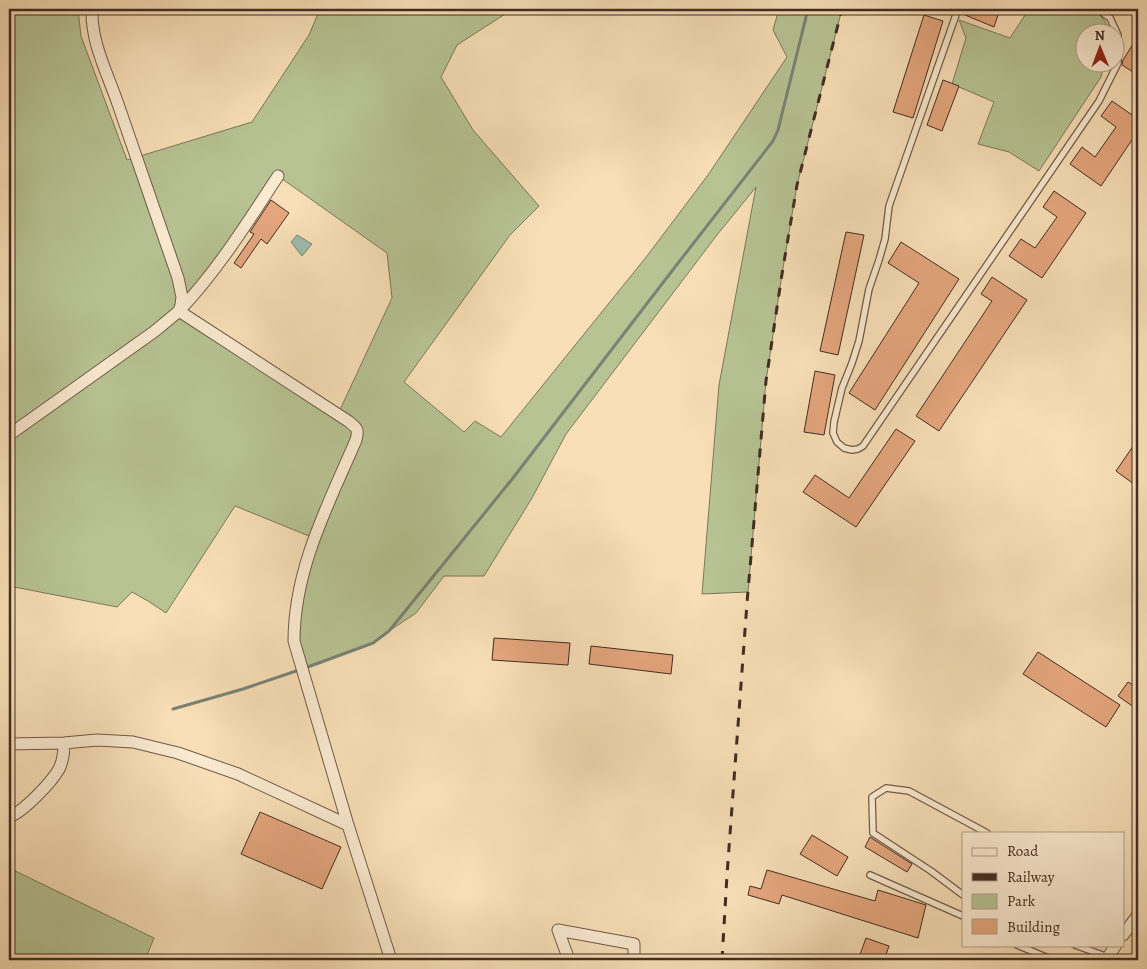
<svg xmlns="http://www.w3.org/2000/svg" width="1147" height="969" font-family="Alegreya,serif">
<rect width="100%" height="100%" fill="#f8dfb7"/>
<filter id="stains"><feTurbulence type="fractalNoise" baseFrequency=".004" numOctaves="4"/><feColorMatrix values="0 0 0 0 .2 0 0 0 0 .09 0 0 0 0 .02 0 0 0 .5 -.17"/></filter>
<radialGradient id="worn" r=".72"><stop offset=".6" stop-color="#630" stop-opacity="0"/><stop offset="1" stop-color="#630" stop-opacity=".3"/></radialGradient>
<!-- green -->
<path fill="#b7c393" stroke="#7c785b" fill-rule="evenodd" d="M9,9H78L81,36L127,160L252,122L309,35L320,9H513L457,45L441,77L473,130L539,206L510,235L404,382L464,432L475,421L501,437L647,256L708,175L787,57L773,30L779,9H842L797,185L782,274L766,381L748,592L702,594L719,385L756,187L717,235L566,434L532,498L484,576H444L416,613L389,631L373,643L302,668L294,641L314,538L235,506L166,613L148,601L132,592L117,607L9,586ZM278,176L387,253L392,298L338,414L180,311Z
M1029,9H1090L1100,15L1104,20L1109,28V32H1084V62L1104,63L1101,77L1039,171L1009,152L978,144L994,102L952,84L966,38L959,20L1010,38Z
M9,868L154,938L145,960H9Z"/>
<!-- water -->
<path fill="#9dbdae" stroke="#798376" d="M297,235L312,244L302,256L291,242Z"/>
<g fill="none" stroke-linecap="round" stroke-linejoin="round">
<!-- stream -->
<path stroke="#798376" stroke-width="3" d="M305,668L373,643L389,631L513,478L675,267L773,141L778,130L808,9
M173,709L243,689L299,670"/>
</g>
<!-- building -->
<path fill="#e5a67e" stroke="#422d23" d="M967,9H990L999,12L994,27L965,15Z
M924,15L943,21L913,118L893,112Z
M1138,36V75L1122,65L1123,60Z
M943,80L959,86L942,131L927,125Z
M1112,101L1138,119V131L1101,186L1070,164L1082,147L1095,157L1116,127L1101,116Z
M1054,191L1086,213L1042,278L1009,256L1021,239L1035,248L1057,217L1043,207Z
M271,200L289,213L267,244L261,239L241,268L234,263L254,234L250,232Z
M846,232L864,235L838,355L820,351Z
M901,242L959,279L875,410L849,393L919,283L888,263Z
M992,277L1027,300L939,431L916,416L992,301L981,294Z
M815,371L835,375L824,435L804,432Z
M896,429L915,441L856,527L803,492L815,475L849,498Z
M1138,439V487L1116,471Z
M494,638L570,643L568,665L492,660Z
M591,646L673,655L671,674L589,664Z
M1038,652L1120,705L1106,727L1023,674Z
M1128,682L1138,688V710L1118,696Z
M260,812L341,847L322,889L241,854Z
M812,835L848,857L837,876L800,854Z
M870,837L912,864L907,872L865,847Z
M767,870L875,901L878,890L926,905L918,938L782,895L779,904L748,895L750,886L761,889Z
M866,938L889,946L884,960H858Z"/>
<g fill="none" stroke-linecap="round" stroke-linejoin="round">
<defs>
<path id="service" d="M958,9L889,206L885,239L879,260L869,289L859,341L852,363L842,388L834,422L833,433L837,442L844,448L852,450L858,449L863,446L1099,101L1118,63V35L1110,18L1097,9
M870,875L963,916
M963,895L931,871L873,833L872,797L886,788L909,791L987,833
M1017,945L1053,960
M1075,945L1108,957"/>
<path id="minor" d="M278,176C247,223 218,270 179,311L348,421C357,428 359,429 356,440C328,505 294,569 294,641L348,825L391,960
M9,435L155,331L179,311L181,305L182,297L178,278C158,220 138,162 118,104C107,72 91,43 92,9
M9,744L64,743L97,740L133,742L178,753L238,774L348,825
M9,817C23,812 51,783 59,769C63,761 64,752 64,743
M558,930L634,944V960
M558,930L569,960
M1123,935L1138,915
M1106,960L1116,945"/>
</defs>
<!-- service casing -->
<use href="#service" stroke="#705a48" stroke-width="8"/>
<!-- minor casing -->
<use href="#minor" stroke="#705a48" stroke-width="13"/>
<!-- service -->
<use href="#service" stroke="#faead0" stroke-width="5.5"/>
<!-- minor -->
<use href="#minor" stroke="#faead0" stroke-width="11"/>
<!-- rail -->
<path stroke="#422d23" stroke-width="3" stroke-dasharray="9 9" stroke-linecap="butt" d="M722,960L727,875L747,603L766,381L782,274L797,185L842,9"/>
</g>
<!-- margin -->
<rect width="1147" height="969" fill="none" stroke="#f8dfb7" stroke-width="30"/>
<rect x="10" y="10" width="1127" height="949" fill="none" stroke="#422d23" stroke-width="2.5"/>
<rect x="15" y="15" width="1117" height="939" fill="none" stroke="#422d23"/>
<!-- legend -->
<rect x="962" y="832" width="162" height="115" fill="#faead0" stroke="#b09e8b"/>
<rect x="972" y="848" width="25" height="8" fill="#faead0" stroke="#b09e8b"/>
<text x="1007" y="856" font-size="15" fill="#422d23">Road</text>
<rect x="972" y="873" width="25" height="8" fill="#422d23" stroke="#b09e8b"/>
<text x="1007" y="882" font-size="15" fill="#422d23">Railway</text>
<rect x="972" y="894" width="25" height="15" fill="#b7c393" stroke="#b09e8b"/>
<text x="1007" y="906" font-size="15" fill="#422d23">Park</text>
<rect x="972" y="919" width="25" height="15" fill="#e5a67e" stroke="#b09e8b"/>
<text x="1007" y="932" font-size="15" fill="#422d23">Building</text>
<!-- north arrow -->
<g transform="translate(1100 48) rotate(359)"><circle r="24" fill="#faead0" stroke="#b09e8b"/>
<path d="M0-4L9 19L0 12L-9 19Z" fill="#8f2418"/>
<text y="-8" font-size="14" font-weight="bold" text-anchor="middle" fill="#422d23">N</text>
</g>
<rect width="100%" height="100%" filter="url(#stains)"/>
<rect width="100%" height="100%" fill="url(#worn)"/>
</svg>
